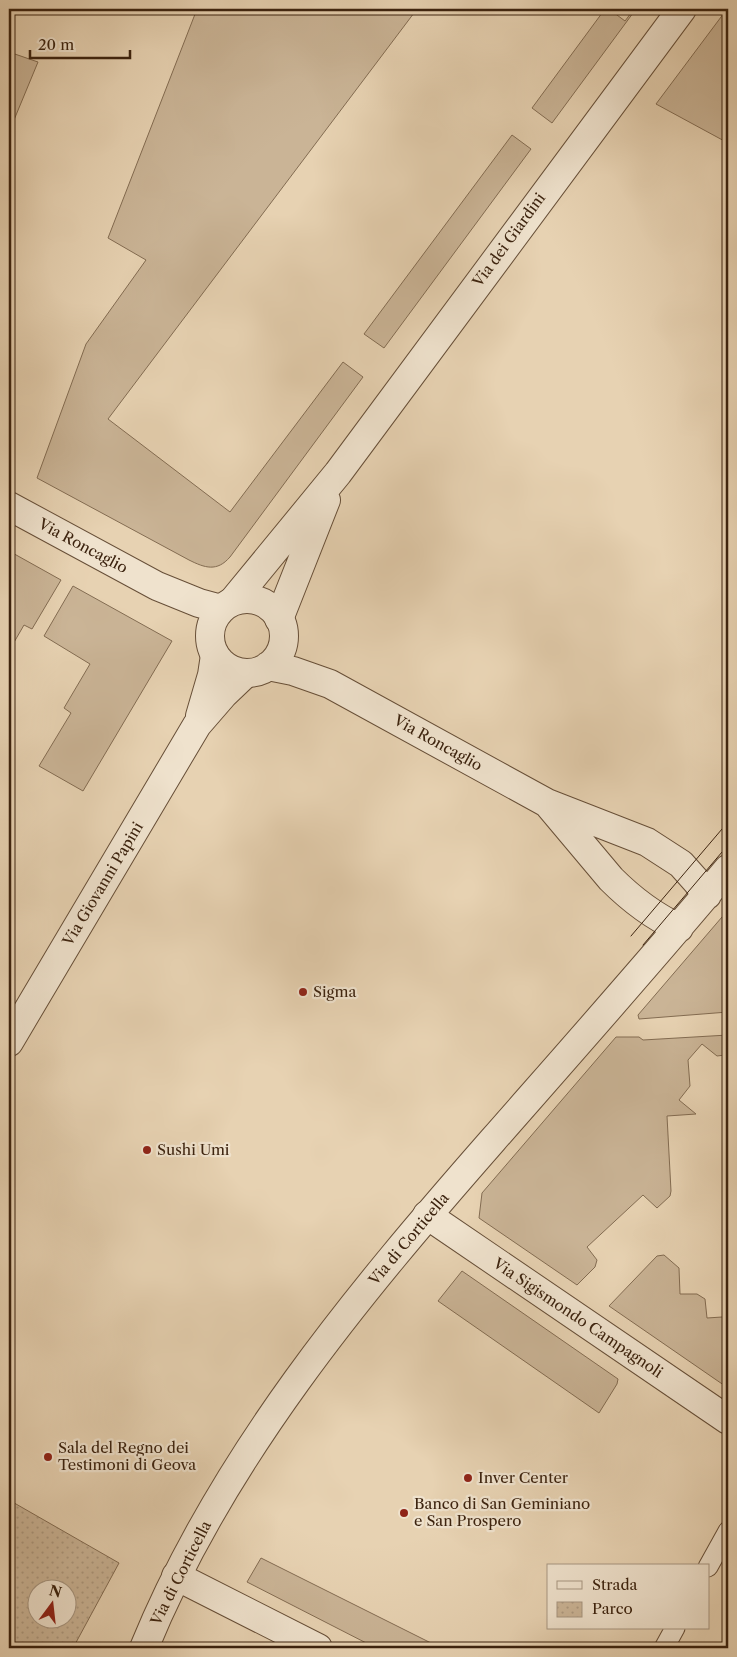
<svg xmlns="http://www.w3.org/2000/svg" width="737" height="1657" font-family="'Libre Caslon Text',serif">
<defs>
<pattern id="park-dots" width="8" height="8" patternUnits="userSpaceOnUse" patternTransform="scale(1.25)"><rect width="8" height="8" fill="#cab496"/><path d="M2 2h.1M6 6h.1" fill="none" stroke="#ae9a80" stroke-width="1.8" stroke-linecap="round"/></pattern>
</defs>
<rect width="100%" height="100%" fill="#e7d2b2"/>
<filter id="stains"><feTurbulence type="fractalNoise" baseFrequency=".004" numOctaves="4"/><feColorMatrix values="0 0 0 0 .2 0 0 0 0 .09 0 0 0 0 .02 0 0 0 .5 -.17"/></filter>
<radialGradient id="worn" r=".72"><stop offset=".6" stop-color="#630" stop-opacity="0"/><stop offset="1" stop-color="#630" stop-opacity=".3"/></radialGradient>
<!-- grass -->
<path fill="#cab496" stroke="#836c52" d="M197,9H417L108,419L230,512L343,362L363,377L230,557C217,572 205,568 189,560L37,478L86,344L146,260L108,238Z
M605,9H609L625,21L634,9H636L552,123L532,108Z
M727,9H728V143L656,104Z
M9,52L38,62L9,132Z
M512,135L531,149L384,348L364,334Z
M9,551L61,580L32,629L24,625L9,651Z
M73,586L172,641L83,791L39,766L71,713L64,708L90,664L44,636Z
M728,910V991L722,998L728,1003V1012L639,1019L638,1015Z
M728,1035V1052L725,1055L717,1056L702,1044L688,1060L690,1086L679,1100L696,1114L667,1116L671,1191L670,1196L657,1208L643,1195L587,1247L597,1260L595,1267L577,1285L479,1218L482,1193L616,1037H639L643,1040Z
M664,1255L679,1268L680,1294H697L705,1299L707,1318L722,1317L728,1321V1388L609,1306L657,1256Z
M462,1271L618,1379L617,1384L599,1413L438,1301Z
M261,1558L441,1648H376L247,1582Z"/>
<!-- park -->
<path fill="url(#park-dots)" stroke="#836c52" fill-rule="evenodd" d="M9,1500L119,1563L73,1648H9ZM38,1590H68V1620H38Z"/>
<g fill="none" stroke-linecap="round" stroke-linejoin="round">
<defs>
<path id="service" d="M708,1567L728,1531
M664,1648L675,1628"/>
<path id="minor" d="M233,601L338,473L682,9
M279,619L326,500
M200,716L212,675L215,655
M9,1042L197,725L223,695L246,673
M427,1215L728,1420
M176,1576L318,1648"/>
<path id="tertiary" d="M9,506L157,586L199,603L221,609
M210 636a37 37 0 1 1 74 0a37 37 0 1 1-74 0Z
M268,666L293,671L330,684L547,803L647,842L681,864L697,882L707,895
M548,804L611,879C631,899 653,916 679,928
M144,1648C222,1457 358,1294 493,1140C572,1050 651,961 728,869"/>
</defs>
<!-- service casing -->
<use href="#service" stroke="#674f38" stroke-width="21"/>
<!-- minor casing -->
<use href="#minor" stroke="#674f38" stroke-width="30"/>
<!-- tertiary casing -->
<use href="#tertiary" stroke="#674f38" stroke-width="30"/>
<!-- service -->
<use href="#service" stroke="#efe2cd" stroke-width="19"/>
<!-- minor -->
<use href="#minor" stroke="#efe2cd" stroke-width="28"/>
<!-- tertiary -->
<use href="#tertiary" stroke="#efe2cd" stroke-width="28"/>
<!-- tram -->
<path stroke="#3c230f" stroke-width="1" d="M631,936L728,822
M643,945L728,845"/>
</g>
<!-- markers -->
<g fill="#8f2418" stroke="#efe2cd" stroke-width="2">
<circle cx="303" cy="992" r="5"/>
<circle cx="147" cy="1150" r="5"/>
<circle cx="48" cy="1457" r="5"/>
<circle cx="468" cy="1478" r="5"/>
<circle cx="404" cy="1513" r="5"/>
</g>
<g text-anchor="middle" stroke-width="4.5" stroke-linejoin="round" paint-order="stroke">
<!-- street labels -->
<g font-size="15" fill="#3c230f" stroke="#efe2cd">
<text transform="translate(509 240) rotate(-54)" y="5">Via dei Giardini</text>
<text transform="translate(83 546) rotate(28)" y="5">Via Roncaglio</text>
<text transform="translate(438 743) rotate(29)" y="5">Via Roncaglio</text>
<text transform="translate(103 884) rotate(-59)" y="5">Via Giovanni Papini</text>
<text transform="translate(409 1239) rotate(-50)" y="5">Via di Corticella</text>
<text transform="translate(578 1318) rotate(34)" y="5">Via Sigismondo Campagnoli</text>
<text transform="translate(181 1573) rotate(-63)" y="5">Via di Corticella</text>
</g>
<!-- poi labels -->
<g font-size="15" fill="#3c230f" stroke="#efe2cd" text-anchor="start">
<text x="313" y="997">Sigma</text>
<text x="157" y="1155">Sushi Umi</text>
<text x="58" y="1453">Sala del Regno dei<tspan x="58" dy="17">Testimoni di Geova</tspan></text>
<text x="478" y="1483">Inver Center</text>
<text x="414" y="1509">Banco di San Geminiano<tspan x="414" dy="17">e San Prospero</tspan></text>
</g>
</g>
<!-- margin -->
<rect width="737" height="1657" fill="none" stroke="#e7d2b2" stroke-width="30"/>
<rect x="10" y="10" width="717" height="1637" fill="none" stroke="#3c230f" stroke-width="2.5"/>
<rect x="15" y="15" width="707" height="1627" fill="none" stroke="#3c230f"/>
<!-- legend -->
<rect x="547" y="1564" width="162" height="65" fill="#efe2cd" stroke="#a79681"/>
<rect x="557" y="1581" width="25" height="8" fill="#efe2cd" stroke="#a79681"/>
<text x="592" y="1590" font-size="15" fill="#3c230f">Strada</text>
<rect x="557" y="1602" width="25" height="15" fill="url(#park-dots)" stroke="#a79681"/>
<text x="592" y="1614" font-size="15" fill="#3c230f">Parco</text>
<!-- north arrow -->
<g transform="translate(52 1604) rotate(15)"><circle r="24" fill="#efe2cd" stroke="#a79681"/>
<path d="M0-4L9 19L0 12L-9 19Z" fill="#8f2418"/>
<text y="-8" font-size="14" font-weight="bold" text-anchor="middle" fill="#3c230f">N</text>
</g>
<!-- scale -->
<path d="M30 50v8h100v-8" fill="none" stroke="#3c230f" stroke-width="2.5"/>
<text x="38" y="50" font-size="15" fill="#3c230f" stroke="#efe2cd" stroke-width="4" paint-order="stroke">20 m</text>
<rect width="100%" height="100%" filter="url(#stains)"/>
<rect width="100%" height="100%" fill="url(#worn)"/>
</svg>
